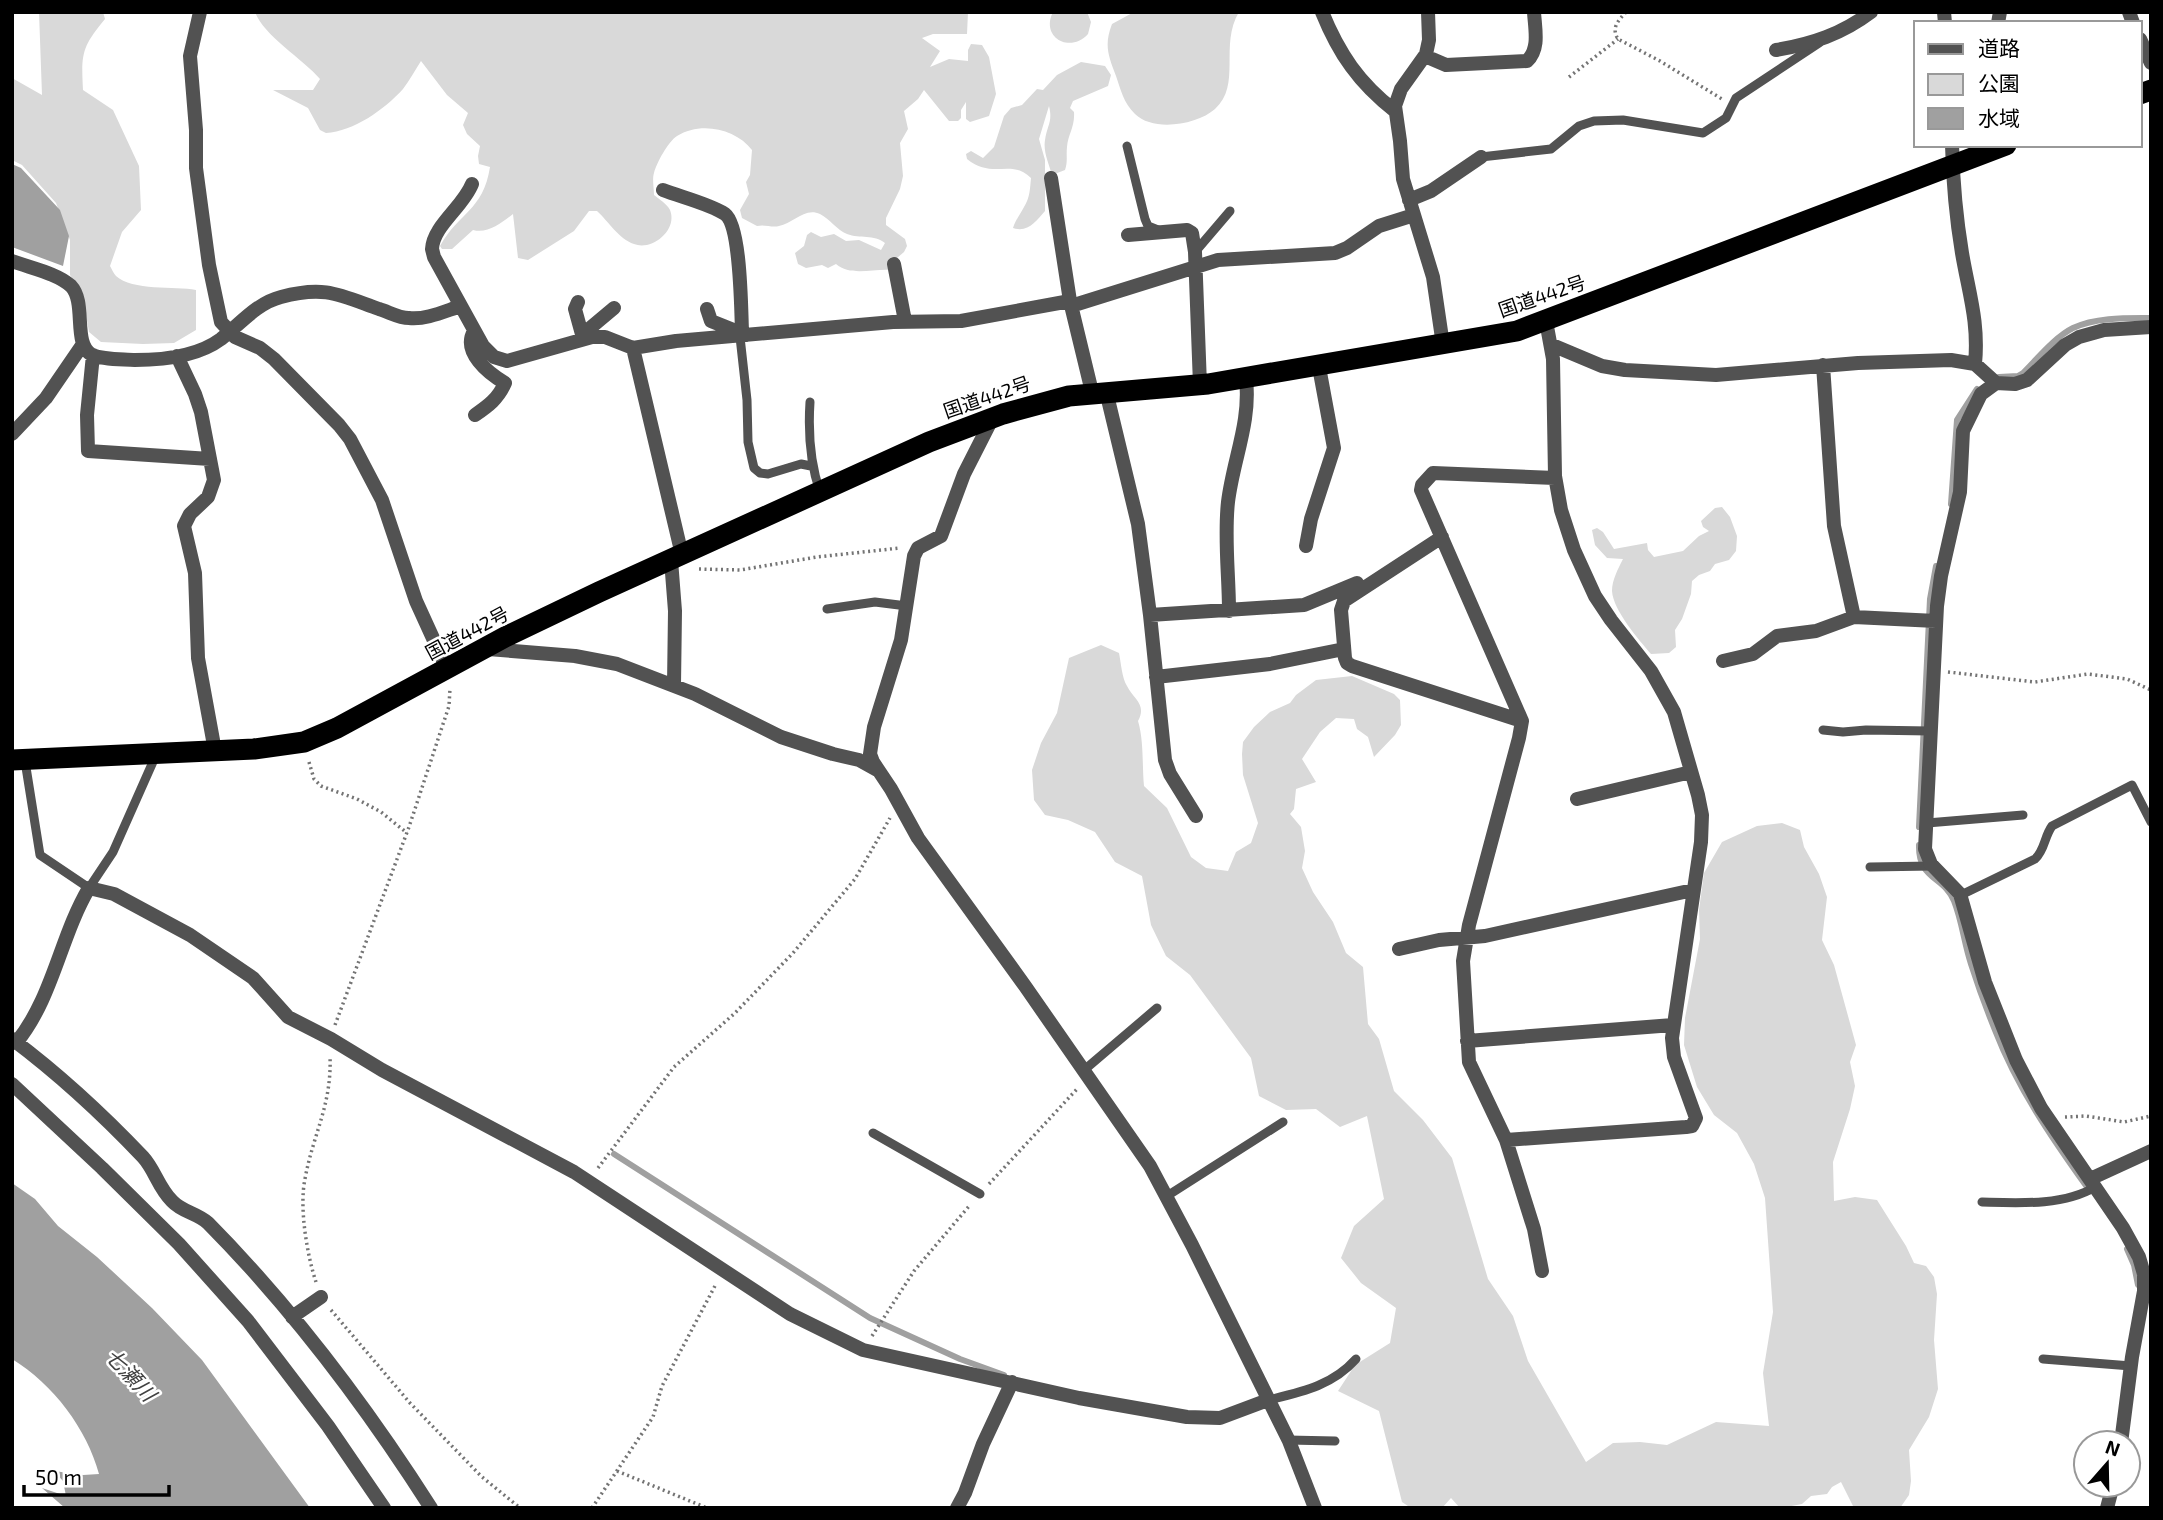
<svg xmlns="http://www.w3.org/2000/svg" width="2163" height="1520" font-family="'Exo 2','Noto Sans JP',sans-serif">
<rect width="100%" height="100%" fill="#fff"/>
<!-- green -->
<path fill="#d9d9d9" d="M39,12H103L105,19C82,47 81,53 83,90L113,110L139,166L141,210L122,232L110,266C112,269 113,273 116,276C132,291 175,286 196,290V330L174,343L143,344L101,342L89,332L82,292L70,275V240L56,203L22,165L12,160V78L42,95Z
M255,12H968L967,34H933L922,38L940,51L930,67L949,59L968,61V50L971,44L982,45L989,57L996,94L989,116L970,122L966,119V102L961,110V118L958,121H949L924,90L918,99L904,111L908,129L900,143L903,176L900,189L886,218V225L905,239L907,246L904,252L897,258L898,264L892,270C874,268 851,277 836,264L828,268L822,265L806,268L798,264L795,253L804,246L807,235L811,232L821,237L834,234L846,241L859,240L881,250L885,243C874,234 860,239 847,234C837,230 830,219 820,214C804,207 793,224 779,226C772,228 765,224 757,226L742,218L740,210L749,194L746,182L750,175L752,150C736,129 701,121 677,136C668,142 657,162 654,173C652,179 654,188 654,195C659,199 667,204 670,210C678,230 652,251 634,244C619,239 608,221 597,211H589L574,231L528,260L518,258L513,214C501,223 488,234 473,230L452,249H442L440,246C459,212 483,211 490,167L479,164L478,156L480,146L467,134L463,125L468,113L447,95L421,61C415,70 410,80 403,89C384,110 354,131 326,133L320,130L308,108L273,90H313L320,79C303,59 264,36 255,12Z
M1053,12H1087L1091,22L1088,34C1070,54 1040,37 1053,12Z
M1134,12H1239C1219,45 1242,85 1215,109C1197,125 1153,132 1135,114C1123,102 1121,90 1116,76C1108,55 1104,45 1112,24Z
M1081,62L1105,66L1111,75L1108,86L1073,101L1070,108L1074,112C1075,127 1068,134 1067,147C1066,156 1068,161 1065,170L1052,175C1049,164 1043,152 1045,140C1047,125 1053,122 1049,106L1039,139L1045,160V211C1036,221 1028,233 1013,228C1016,219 1020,215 1024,207C1030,198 1030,188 1031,178C1011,158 993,180 967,159L966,154L971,151L983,158L994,147L1004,116L1011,108L1022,105L1037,89L1043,90L1057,75Z
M1722,507L1730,517L1737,536L1736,551L1729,560L1715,564L1710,571L1699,575L1692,581L1691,594L1682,619L1675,630L1676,647L1669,653L1651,654C1639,640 1613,610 1612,591C1612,580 1618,569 1623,559L1607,558L1595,545L1592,530L1597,528L1603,532L1614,549L1647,543L1648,550L1654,557L1683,551L1699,536L1709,531L1703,527L1701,521L1715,508Z
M1101,645L1119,653C1121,663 1122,678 1127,686C1134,700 1147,704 1138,721C1144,741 1142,765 1144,786L1167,808L1191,857L1206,868L1228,871L1236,852L1251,843L1258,823L1243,775L1242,754L1243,742L1254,727L1270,712L1290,703L1296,695L1316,680L1352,676L1394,694L1400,700L1401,725L1395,735L1374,757L1368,737L1357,729L1354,719L1336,718L1320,732L1302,759L1316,782L1296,789L1294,809L1290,814L1301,827L1305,851L1302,868L1313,892L1333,922L1346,953L1363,967L1368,1024L1379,1039L1394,1091L1423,1120L1452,1158L1488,1279L1513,1316L1528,1361L1586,1462L1613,1443L1640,1442L1667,1445L1716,1422L1769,1426L1763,1373L1773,1312L1765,1198L1754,1164L1737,1133L1714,1115L1697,1087L1684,1045L1685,1018L1700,939L1699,910L1704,873L1722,842L1757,826L1782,823L1800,830L1804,847L1819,874L1827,897L1822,940L1834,965L1856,1045L1850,1062L1855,1086L1850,1109L1833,1162L1834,1201L1855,1197L1877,1200L1906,1246L1914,1263L1926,1266L1934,1277L1937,1294L1934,1340L1938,1389L1929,1417L1909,1450L1911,1481L1909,1495L1900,1508H1854L1841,1482L1832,1487L1827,1494L1811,1496L1802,1504L1781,1508H1460L1451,1498L1442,1508H1411L1402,1502L1379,1411L1338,1391L1355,1365L1390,1343L1396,1308L1361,1283L1341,1258L1354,1226L1384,1199L1367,1116L1340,1127L1316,1109L1286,1110L1259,1096L1251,1058L1190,975L1166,956L1151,925L1142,876L1115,862L1095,832L1068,820L1045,815L1034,800L1032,770L1041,743L1057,713L1069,658Z"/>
<!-- water -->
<path fill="#a0a0a0" d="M12,164L21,168L60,210L69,236L63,266L12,247Z
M12,1183L35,1199L58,1226L97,1257L152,1308L202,1360L310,1508H65L42,1488L66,1496L63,1481L54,1471L83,1475L99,1474C87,1429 53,1384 12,1359Z"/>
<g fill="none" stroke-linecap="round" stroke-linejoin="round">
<!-- stream -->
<path stroke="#a0a0a0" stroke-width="6" d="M1999,377L2018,376L2023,373C2038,358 2055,337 2073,328C2096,317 2127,318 2151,318
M1951,504L1957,420L1977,389
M1919,827L1930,599L1936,566
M1919,845C1918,880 1944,876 1954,901C1962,921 1964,943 1971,964C1978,986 1986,1008 1995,1030C2017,1087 2051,1137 2087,1187
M614,1154L870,1318L960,1359L1004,1375
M2127,1249L2134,1265L2138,1285"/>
<!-- path -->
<path stroke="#747474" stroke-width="3.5" stroke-dasharray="2 3.5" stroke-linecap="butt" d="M1626,12C1618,21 1611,28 1618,39L1660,61L1722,99
M1569,77L1618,39
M699,569L740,570L817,557L900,548
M1948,672L2035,682L2088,674L2127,679L2151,690
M309,762L314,779L321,786L357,799L381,812L407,833
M335,1025L409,827L449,706L450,688
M2065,1117L2086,1116L2124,1122L2151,1116
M598,1168L674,1067L735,1013L793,953L855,879L890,818
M989,1184L1077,1089
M316,1282C307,1255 299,1207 305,1179C313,1134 332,1105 330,1056
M331,1310L410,1403L481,1476L520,1508
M872,1336L914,1271L970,1205
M617,1471L707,1508
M592,1508L653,1417L662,1386L716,1284"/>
<!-- lane -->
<path stroke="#525252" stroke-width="9" d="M1127,146L1145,219L1148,226L1158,230
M1481,157L1551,149L1579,126L1594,121L1623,120L1703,133L1726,118L1736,98L1819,43
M1195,252L1230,211
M740,337L747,400L748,442L754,468L760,473L768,474L801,464L811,466
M810,402C808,433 810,463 820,492
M827,609L875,602L907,606
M1823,730L1843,732L1866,730L1930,731
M25,761L40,855L89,888L113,852L156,755
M1927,823L2023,815
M1870,867L1933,866
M1961,895L2035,859C2045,850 2044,837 2052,826L2132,785L2151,822
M1083,1071L1157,1008
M873,1133L980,1194
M1167,1196L1283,1122
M1982,1202C2017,1203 2064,1206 2095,1187
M2043,1359L2131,1366
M1268,1400C1301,1392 1332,1386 1356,1359
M1288,1440L1335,1441"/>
<!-- street -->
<path stroke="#525252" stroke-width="14" d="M200,12L190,56L196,130V168L209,265L221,322L235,337L260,348L274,359L339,425L350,439L382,500L416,601L447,669
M1322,12C1339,54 1359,83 1395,111
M1428,12L1429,40L1426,54L1401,89L1395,106L1400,141L1403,179L1433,277L1443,345
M1944,12L1945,23
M2129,12L2133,23
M1998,23L2000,12
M2140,39L2151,63
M1776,50C1812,44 1842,34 1871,12
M1425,56L1446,65L1527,61C1540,49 1535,29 1534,12
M1952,145C1953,182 1956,217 1962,253C1969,294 1979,322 1975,364
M1051,178L1070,301L1092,392
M472,184C463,207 433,226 432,249L434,257L483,346L494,357L507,361L592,337H605L633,348L682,555
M663,190C681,197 710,204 725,214C741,226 741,310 742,331
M1409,200L1431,191L1481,157
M1128,235L1187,230L1192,233L1195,252L1200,385
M12,261C30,268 57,273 71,286C87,303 72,344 92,355C104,360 122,359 135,360C163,360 197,357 221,339C240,324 257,303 281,297C325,285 340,295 379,309C389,312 399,318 409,318C426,320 445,311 461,306
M894,264L905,321
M578,302L575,309L583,338
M1071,306L1218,260L1335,253L1347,248L1379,226L1414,215
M707,309L711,321L746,335
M1546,321L1553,359L1555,476L1561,510L1574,550L1595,596L1611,620L1651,671L1674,712L1698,795L1702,815L1701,842L1672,1038L1674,1057L1696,1118L1692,1126L1686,1127L1506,1140L1469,1062L1463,961L1469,925L1519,738L1522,721L1421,490L1422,485L1433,473L1555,478
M474,331C462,352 488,373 505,383C498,399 488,406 475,415
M583,334L614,308
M1552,345L1602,366L1625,370L1716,375L1858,363L1951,360L1975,364L1996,383
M633,348L676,341L893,322L961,321L1070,301
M93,355L87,415L88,451L210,459
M177,356L195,394L201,412L214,480L208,497L190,514L184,526L195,573L198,658L215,751
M1823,365L1834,526L1854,617
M1106,391L1138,524L1150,615L1165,760L1170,774L1196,816
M993,417L964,474L941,536L918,548L914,556L901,640L874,727L870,754L873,762L891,789L918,838L1025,986L1150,1166L1192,1245L1289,1441L1315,1508
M12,434L46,398L83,344
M1442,537L1344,601L1341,610L1345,658L1347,663L1352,666L1522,721
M1306,546L1311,519L1334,448L1319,367
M671,560L675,611L674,685
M1229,611C1229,575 1224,538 1228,502C1233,460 1251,422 1246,379
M1150,615L1304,605L1357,583
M488,649L575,656L617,664L695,694L781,737L833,754L859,760L877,770
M1723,661L1753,654L1777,636L1816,631L1854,617L1936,621
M1156,677L1270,664L1344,649
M1577,799L1691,772
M1399,949L1439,940L1485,936L1693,890
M12,1039C56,1072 105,1117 143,1157C155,1170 158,1187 172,1201C182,1212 197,1213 208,1223C293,1309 366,1406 431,1508
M1467,1041L1673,1025
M16,1043C53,998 60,937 89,888L114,894L190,935L253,978L288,1017L331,1039L382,1070L574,1172L790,1314L863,1350L1079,1398L1187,1417L1220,1418L1268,1400
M12,1084L102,1168L179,1244L248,1321L328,1426L384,1508
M1506,1140L1534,1229L1542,1271
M2090,1179L2151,1151
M292,1317L321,1297
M2121,1443L2132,1357L2144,1291V1274L2139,1257L2123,1228L2041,1108L2016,1060L1985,982L1960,894L1931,864L1925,849L1937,606L1941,576L1960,492L1963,431L1981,394L1996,383L2015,384L2027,380L2065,345L2079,337L2104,330L2151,327
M957,1508L965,1493L983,1444L1012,1382
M2107,1508L2113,1485"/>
<!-- highway -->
<path stroke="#000" stroke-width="21" d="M2140,94L2151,90
M12,760L254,749L304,742L337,728L505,637L599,592L929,442L1003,414L1069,396L1208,384L1517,331L2006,145"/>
</g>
<g text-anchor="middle" stroke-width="5" stroke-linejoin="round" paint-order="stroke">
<!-- street labels -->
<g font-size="19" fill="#000" stroke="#fff">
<text transform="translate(1542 296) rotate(-19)" y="7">国道442号</text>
<text transform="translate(987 397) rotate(-19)" y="7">国道442号</text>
<text transform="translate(467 633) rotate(-28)" y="7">国道442号</text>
</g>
<!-- water labels -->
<g font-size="21" font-style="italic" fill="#414141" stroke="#fff">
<text transform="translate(130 1375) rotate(47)" y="7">七瀬川</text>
</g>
</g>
<!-- border -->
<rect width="2163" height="1520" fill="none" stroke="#000000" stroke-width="28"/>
<!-- legend -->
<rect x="1914" y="21" width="228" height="126" fill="#ffffff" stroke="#999999" stroke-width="2"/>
<rect x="1928" y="44" width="35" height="10" fill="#525252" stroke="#999999" stroke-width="2"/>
<text x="1978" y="56" font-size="21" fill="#000000">道路</text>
<rect x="1928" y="74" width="35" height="21" fill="#d9d9d9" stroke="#999999" stroke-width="2"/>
<text x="1978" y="91" font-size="21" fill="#000000">公園</text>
<rect x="1928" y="108" width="35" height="21" fill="#a0a0a0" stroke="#999999" stroke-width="2"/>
<text x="1978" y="126" font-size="21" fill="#000000">水域</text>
<!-- north arrow -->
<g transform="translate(2107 1464) rotate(20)"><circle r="33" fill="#ffffff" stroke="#999999" stroke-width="2"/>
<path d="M0-5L12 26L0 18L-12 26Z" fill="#000000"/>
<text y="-10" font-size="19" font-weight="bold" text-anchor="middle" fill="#000000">N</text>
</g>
<!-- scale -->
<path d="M24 1485v10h145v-10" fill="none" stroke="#000000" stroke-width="3.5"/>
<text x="35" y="1485" font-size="21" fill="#000000" stroke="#ffffff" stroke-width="5" paint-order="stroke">50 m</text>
</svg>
